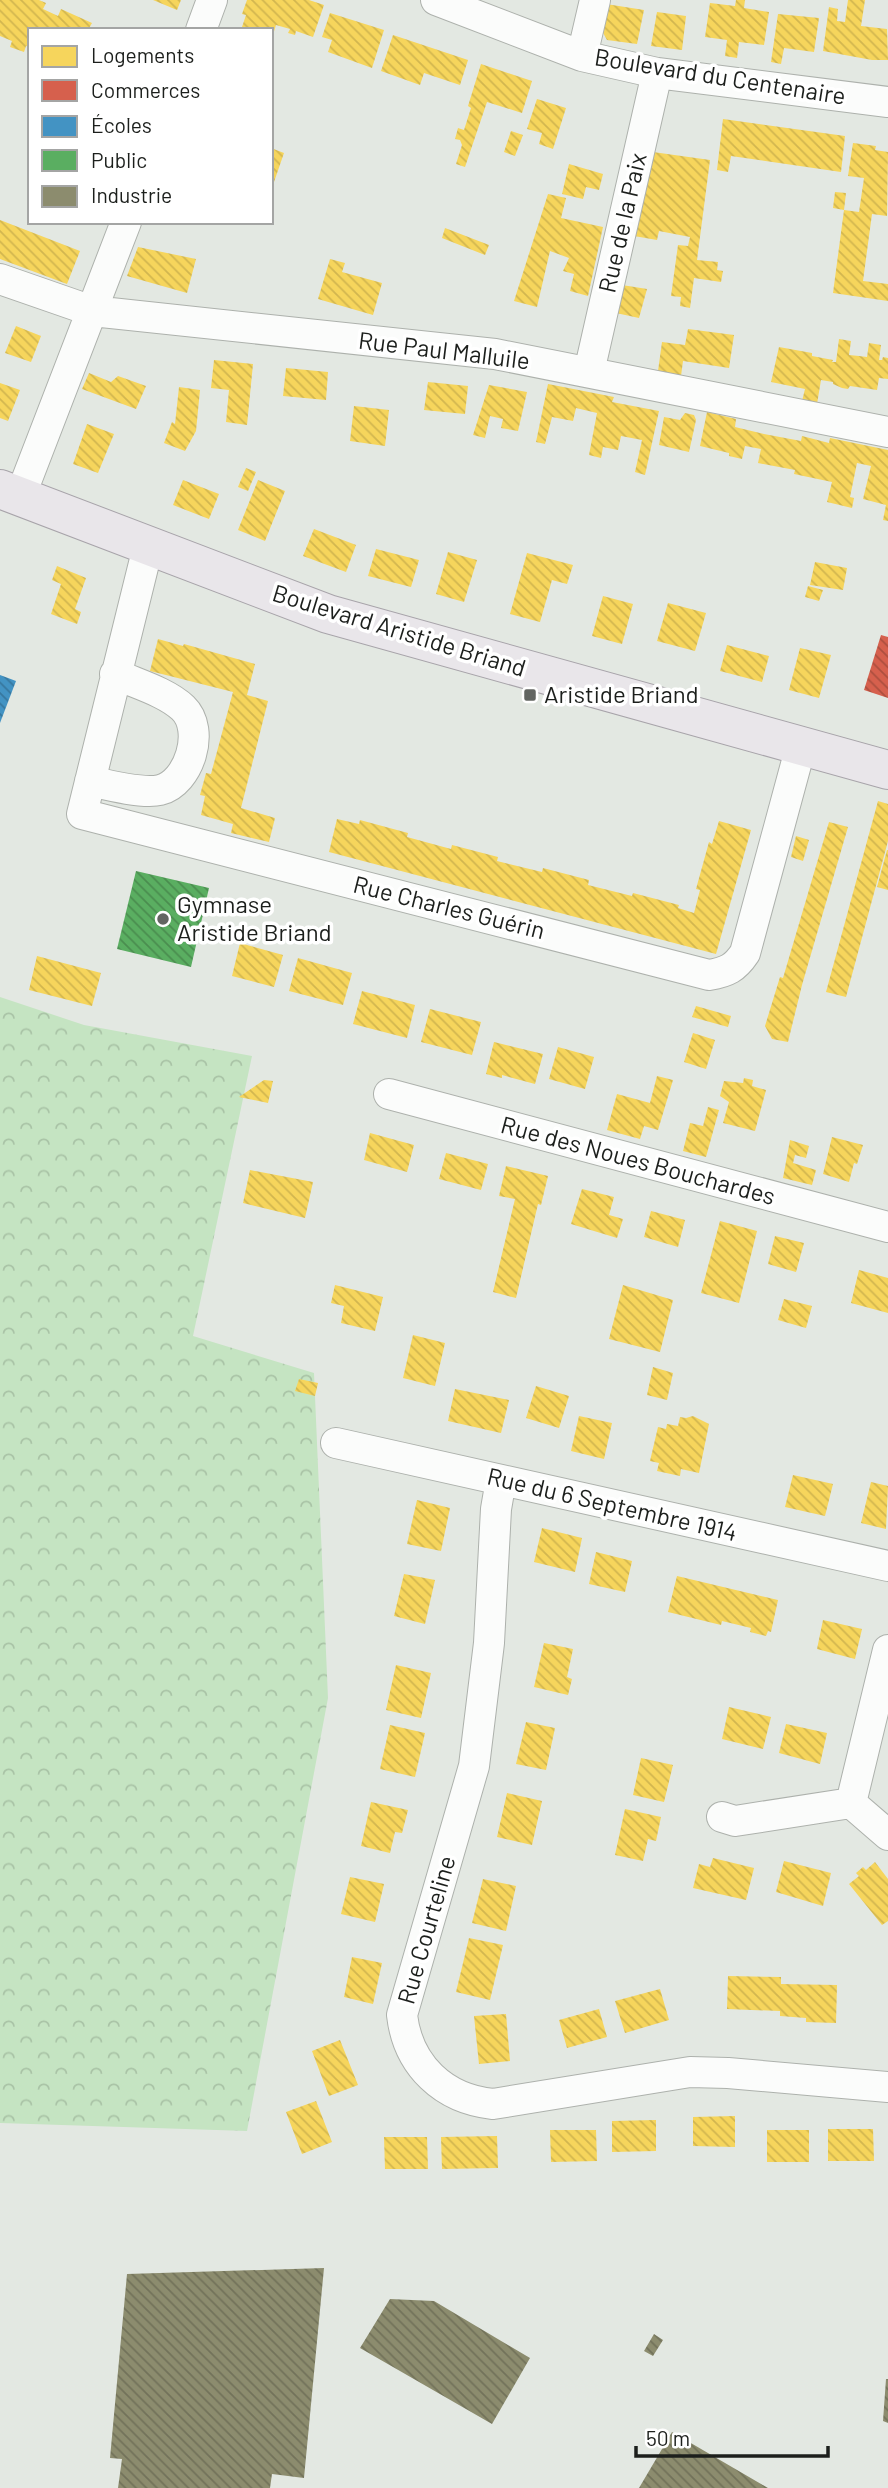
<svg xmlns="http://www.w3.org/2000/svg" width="888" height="2488" font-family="Barlow,sans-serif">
<defs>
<pattern id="forest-crowns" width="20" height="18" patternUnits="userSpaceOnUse" patternTransform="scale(1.75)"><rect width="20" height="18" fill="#c5e4c2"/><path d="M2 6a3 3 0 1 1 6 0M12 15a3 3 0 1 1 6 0" fill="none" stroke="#a9c3a6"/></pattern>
<pattern id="homes-back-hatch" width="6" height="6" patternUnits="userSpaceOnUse" patternTransform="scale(1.75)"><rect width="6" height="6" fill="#f6d55c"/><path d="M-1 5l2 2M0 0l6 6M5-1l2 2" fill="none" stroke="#d2b64f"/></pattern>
<pattern id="shops-back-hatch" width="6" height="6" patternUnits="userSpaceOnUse" patternTransform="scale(1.75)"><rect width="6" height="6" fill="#d6604d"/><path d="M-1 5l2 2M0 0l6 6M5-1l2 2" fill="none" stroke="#ad4f3f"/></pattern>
<pattern id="schools-back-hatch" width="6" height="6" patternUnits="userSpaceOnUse" patternTransform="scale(1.75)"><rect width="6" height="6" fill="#4393c3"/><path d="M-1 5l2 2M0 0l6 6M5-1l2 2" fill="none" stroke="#37779e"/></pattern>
<pattern id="public-back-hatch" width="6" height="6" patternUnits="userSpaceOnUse" patternTransform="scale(1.75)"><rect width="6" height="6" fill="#5aae61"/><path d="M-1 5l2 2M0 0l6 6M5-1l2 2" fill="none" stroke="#4a8d4f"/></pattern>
<pattern id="industry-back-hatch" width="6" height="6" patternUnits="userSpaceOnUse" patternTransform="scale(1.75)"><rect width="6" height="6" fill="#8c8c6e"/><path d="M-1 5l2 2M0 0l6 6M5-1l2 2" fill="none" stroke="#72725a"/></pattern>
</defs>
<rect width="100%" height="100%" fill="#e3e8e2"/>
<!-- forest -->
<path fill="url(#forest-crowns)" d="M0,997L84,1025L252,1056L193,1336L314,1373L328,1698L247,2131L0,2123Z"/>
<!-- homes -->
<path fill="url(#homes-back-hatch)" d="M0,0H39L46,3L43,9L58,16L61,9L92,23L88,30H30V47L26,46L24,52L10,47L12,41L0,36Z
M153,0H181L177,10Z
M247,0H309L324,5L313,37L296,31L295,35L288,33L290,29L276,25L272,38L271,30H249L242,27L246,15L242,14Z
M736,0H745L744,8L769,12L764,45L739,42L737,58L725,56L727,40L705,37L710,3L735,6Z
M848,0H865L861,26L887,29L888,60H872L823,51L829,7L838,9L837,21L845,22Z
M606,4L644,10L637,44L607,40L601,29Z
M657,12L686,16L682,50L651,46Z
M330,13L384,30L372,68L328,52L332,40L322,37Z
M778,14L819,18L814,52L784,48L781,64L771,62Z
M393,35L468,60L460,85L424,73L420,85L381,71Z
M481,64L532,81L522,113L487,102L465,167L456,164L462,145L460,140L455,139L458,128L464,130L471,108L468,106Z
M537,99L566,108L553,149L539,144L542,133L527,129Z
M723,119L845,136L841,172L731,156L728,172L717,170Z
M511,131L523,135L515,156L504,152Z
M853,143L876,146L875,150L888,152L887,216L872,214L863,281L888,284V301L833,293L844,210L859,212L864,178L848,176Z
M271,148L284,153L274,182L271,181Z
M653,152L710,160L697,260L718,262L717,270L723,271L721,282L694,278L690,308L680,306L681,297L671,296L678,245L688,246L690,237L659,231L657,240L634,236Z
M569,164L603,174L599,190L586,187L583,199L562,194Z
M835,192L846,193L844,210L833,208Z
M548,194L566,198L561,218L603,227L588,296L570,291L574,274L563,271L569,258L550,251L537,307L514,301Z
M0,220L80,251L67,284L0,259Z
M445,228L489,245L485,255L442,238Z
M138,247L196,259L187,293L127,276Z
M330,259L345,263L342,272L382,283L373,315L318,299Z
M622,285L647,289L639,318L616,313Z
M16,326L41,336L31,362L5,353Z
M688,329L734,335L729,368L683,361L681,376L658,371L662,342L685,345Z
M839,339L851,341L849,355L859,356L867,357L869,343L881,345L879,360H882L883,357L888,358V379L879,378L877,390L850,386L848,389L842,388L833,384V382L821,380L817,404L802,401L805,389L771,382L779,347L812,353V356L833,360L832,362H836Z
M214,360L253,364L247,425L226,422L229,390L211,388Z
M286,368L328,372L326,400L283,396Z
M89,373L111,382L118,376L146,386L136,409L82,389Z
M428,382L468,386L465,414L424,410Z
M0,383L20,390L8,421L0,418Z
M548,384L614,397L612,402L659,411L645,475L635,472L642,440L621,436L618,450L603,447L601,458L589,455L597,413L576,408L573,421L552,417L545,444L536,442Z
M489,385L527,392L518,431L501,428L503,419L490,416L485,438L473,435Z
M179,387L200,390L196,431L185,451L164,443L172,422L175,424Z
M354,406L389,410L385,446L350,441Z
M707,412L736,419L735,427L764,434L801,441L802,436L829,443L830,438L888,450V521L883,520L886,505L863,499L871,466L857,463L850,497L854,498L852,508L827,502L832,482L794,474L795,470L758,463L761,449L745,446L742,459L729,456V453L700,446Z
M685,413L694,415L696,420L689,452L659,445L664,417L680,420Z
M87,424L114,434L98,473L73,464Z
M246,468L256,472L248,491L238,487Z
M183,480L219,494L209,519L173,505Z
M258,480L285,491L265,541L238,530Z
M314,529L356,545L346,572L303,556Z
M376,549L419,560L411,587L368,576Z
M448,552L477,560L464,602L436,594Z
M527,553L573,565L567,584L552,580L540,622L510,614Z
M815,562L847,568L843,590L810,585Z
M57,566L86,578L75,609L81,612L77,624L51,614L61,584L52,580Z
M808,586L823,590L819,601L805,597Z
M603,596L633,604L622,644L592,636Z
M668,603L706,613L695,651L657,641Z
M158,639L183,646L184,644L255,664L247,695L268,701L241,808L275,818L269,842L231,833L233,824L201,815L205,796L200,795L206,773L211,774L233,692L150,671Z
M727,645L769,656L762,682L720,671Z
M800,648L831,655L819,698L789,690Z
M878,801L888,804V841L846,997L826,992Z
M337,819L359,824L360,820L408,833L407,837L451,849L452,845L498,857L497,861L542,872L543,868L589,880L588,885L632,896L633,893L679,905L678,908L694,913L700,890L696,889L709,842L712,844L719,821L751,830L716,954L329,852Z
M829,822L848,827L802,985L788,1042L772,1039L765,1026L780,977L783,978Z
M796,836L809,840L803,861L791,857Z
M887,850H888V890L877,887Z
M240,943L283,955L274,987L232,976Z
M37,956L101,973L92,1006L29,990Z
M298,958L352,973L343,1005L289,991Z
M362,991L415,1005L407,1038L353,1024Z
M696,1006L731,1016L728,1027L692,1017Z
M430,1009L481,1022L472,1055L421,1042Z
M693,1033L715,1040L706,1069L684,1062Z
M494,1042L543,1054L535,1084L502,1075V1078L486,1074Z
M558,1047L594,1057L585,1089L549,1079Z
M657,1076L673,1080L658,1130L644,1126L640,1139L607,1130L617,1094L650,1103Z
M744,1078L753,1080L752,1086L766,1090L755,1131L723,1123L729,1102L720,1096L724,1081L743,1083Z
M264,1080L273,1081L268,1103L239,1097Z
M708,1107L719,1110L706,1157L683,1151L690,1123L703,1126Z
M370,1133L414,1145L407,1172L364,1160Z
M832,1137L863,1145L857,1164L854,1163L849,1182L823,1174Z
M790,1140L809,1146L806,1158L795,1155L793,1163L816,1170L812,1185L783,1178Z
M446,1153L488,1164L481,1190L439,1179Z
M506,1166L548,1176L541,1205L538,1204L516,1298L493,1292L515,1199L499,1196Z
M250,1170L313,1182L305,1218L243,1203Z
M582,1189L614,1197L609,1215L623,1219L617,1238L571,1224Z
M651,1211L685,1220L678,1247L644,1237Z
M720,1221L757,1231L739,1303L701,1293Z
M775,1236L804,1243L796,1272L768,1264Z
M859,1270L888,1278V1313L851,1303Z
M335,1285L383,1297L375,1331L341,1323L344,1306L331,1303Z
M623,1285L673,1300L660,1352L609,1339Z
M784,1299L812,1306L806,1328L778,1320Z
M413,1335L445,1343L435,1386L403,1378Z
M653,1367L673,1373L667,1400L647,1395Z
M299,1379L318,1383L315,1396L295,1391Z
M536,1386L569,1396L559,1428L526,1418Z
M455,1389L509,1400L501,1433L448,1421Z
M579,1416L612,1423L604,1459L571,1451Z
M693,1416L709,1424L699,1473L681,1469L680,1476L657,1471L659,1463L650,1461L658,1427L666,1429L667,1424L678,1426L680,1417L686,1418Z
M793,1475L833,1484L825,1516L785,1507Z
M871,1482L888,1486L886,1529L861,1523Z
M417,1500L450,1508L441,1551L407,1544Z
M542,1528L582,1538L575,1572L534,1562Z
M596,1552L632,1561L625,1592L589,1584Z
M404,1574L435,1580L425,1624L394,1616Z
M677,1576L778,1600L771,1632L768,1631L766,1636L750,1632L751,1628L722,1621L721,1625L668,1612Z
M823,1620L862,1629L855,1659L817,1649Z
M544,1643L573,1649L567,1677L572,1679L568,1695L534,1687Z
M396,1665L431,1673L421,1718L386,1710Z
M729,1707L771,1717L763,1749L722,1739Z
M526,1722L555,1728L546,1770L516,1764Z
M786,1724L827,1733L820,1764L779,1753Z
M390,1725L425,1733L415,1777L380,1769Z
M641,1758L673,1765L664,1802L633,1795Z
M507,1793L542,1801L532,1845L497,1837Z
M371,1802L408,1810L402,1833L395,1832L390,1853L361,1846Z
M625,1809L661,1817L656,1841L648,1839L643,1861L615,1855Z
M713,1858L754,1868L746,1900L693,1888L699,1864L710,1867Z
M784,1861L831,1873L823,1906L776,1892Z
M875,1862L888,1879V1921L882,1925L849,1884L859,1876L856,1873L863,1867L866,1870Z
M350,1877L384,1884L375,1922L341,1914Z
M483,1879L516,1886L506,1931L472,1923Z
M469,1938L503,1945L490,2000L456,1992Z
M352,1957L382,1963L373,2004L344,1997Z
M728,1976L781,1977V1984L837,1985L836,2023L806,2022V2018L780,2016V2011L727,2009Z
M660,1989L669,2020L625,2033L615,2001Z
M599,2009L607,2037L567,2048L559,2020Z
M506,2014L510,2061L479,2064L474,2016Z
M340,2040L358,2085L329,2096L312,2051Z
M316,2101L332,2142L302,2154L286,2112Z
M735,2116V2147L693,2146V2117Z
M656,2120V2151L612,2152V2121Z
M828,2129H873L874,2161H828Z
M550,2130H596L597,2161L551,2162Z
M767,2130H809V2162H767Z
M497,2136L498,2168L442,2169L441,2137Z
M384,2137H427L428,2169H385Z"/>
<!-- shops -->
<path fill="url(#shops-back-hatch)" d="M881,635L888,637V698L864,690Z"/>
<!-- schools -->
<path fill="url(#schools-back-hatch)" d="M0,675L16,681L0,723Z"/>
<!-- public -->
<path fill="url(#public-back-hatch)" d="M136,871L209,888L191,967L117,949Z"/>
<!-- industry -->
<path fill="url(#industry-back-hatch)" d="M324,2268L304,2478L272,2474L270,2488H118L122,2459L110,2458L127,2274Z
M390,2299L434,2301L530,2358L492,2424L360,2348Z
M654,2334L663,2340L653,2356L644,2351Z
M886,2379H888V2423L883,2421Z
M672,2432L768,2488H639Z"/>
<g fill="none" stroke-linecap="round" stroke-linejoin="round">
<defs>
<path id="street" d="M436,0L582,56L657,73L888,102
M201,30L212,0
M582,56L595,0
M0,279L92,311L495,354L888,432
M589,372L657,73
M20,497L126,222
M148,547L82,814L709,975C727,972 735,968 745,953L801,746
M90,781C107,785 143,794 160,790C189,783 206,730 183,708C166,692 137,684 115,674
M389,1094L888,1227
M336,1443L888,1566
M501,1480L496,1509L489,1643L474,1766L402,2015C408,2066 444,2099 493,2104L690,2072L728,2073L888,2087
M888,1650L851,1803L888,1835
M722,1817L735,1821L851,1803"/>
<path id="primary" d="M0,489L328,614L888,770"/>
</defs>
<!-- street casing -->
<use href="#street" stroke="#adb1ac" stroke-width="32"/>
<!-- primary casing -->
<use href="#primary" stroke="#a8a4aa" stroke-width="40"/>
<!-- street -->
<use href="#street" stroke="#fbfcfb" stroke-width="30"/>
<!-- primary -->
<use href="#primary" stroke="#e9e6ea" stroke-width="38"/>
</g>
<!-- markers -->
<g fill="#626561" stroke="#fff" stroke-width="2.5">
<rect x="523" y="688" width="14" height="14" rx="3.5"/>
<circle cx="163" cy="919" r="7"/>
</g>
<g text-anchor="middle" stroke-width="7" stroke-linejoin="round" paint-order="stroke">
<!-- street labels -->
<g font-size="24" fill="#1c1f1c" stroke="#fff">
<text transform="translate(720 77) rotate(9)" y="8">Boulevard du Centenaire</text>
<text transform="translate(623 223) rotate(-77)" y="8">Rue de la Paix</text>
<text transform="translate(444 351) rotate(7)" y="8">Rue Paul Malluile</text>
<text transform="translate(399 631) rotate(17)" y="8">Boulevard Aristide Briand</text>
<text transform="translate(449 908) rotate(14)" y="8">Rue Charles Guérin</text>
<text transform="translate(638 1161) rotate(15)" y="8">Rue des Noues Bouchardes</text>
<text transform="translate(612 1505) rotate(13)" y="8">Rue du 6 Septembre 1914</text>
<text transform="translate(427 1930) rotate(-74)" y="8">Rue Courteline</text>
</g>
<!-- poi labels -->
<g font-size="24" fill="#1c1f1c" stroke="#fff" text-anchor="start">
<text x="544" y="703">Aristide Briand</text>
<text x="177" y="913">Gymnase<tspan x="177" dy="28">Aristide Briand</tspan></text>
</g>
</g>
<!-- legend -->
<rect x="28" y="28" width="245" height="196" fill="#ffffff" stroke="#a4a5a4" stroke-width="2"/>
<rect x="42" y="46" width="35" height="21" fill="#f6d55c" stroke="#a4a5a4" stroke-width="2"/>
<text x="91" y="63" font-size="21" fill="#1c1f1c">Logements</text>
<rect x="42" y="80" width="35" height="21" fill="#d6604d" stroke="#a4a5a4" stroke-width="2"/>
<text x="91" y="98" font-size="21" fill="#1c1f1c">Commerces</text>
<rect x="42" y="116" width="35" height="21" fill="#4393c3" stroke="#a4a5a4" stroke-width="2"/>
<text x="91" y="133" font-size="21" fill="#1c1f1c">Écoles</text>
<rect x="42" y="150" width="35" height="21" fill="#5aae61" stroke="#a4a5a4" stroke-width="2"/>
<text x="91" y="168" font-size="21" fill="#1c1f1c">Public</text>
<rect x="42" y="186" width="35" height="21" fill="#8c8c6e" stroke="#a4a5a4" stroke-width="2"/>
<text x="91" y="203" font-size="21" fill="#1c1f1c">Industrie</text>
<!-- scale -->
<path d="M636 2446v10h192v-10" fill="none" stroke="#1c1f1c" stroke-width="3.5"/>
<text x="646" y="2446" font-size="21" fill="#1c1f1c" stroke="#ffffff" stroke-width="5" paint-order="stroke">50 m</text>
</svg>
